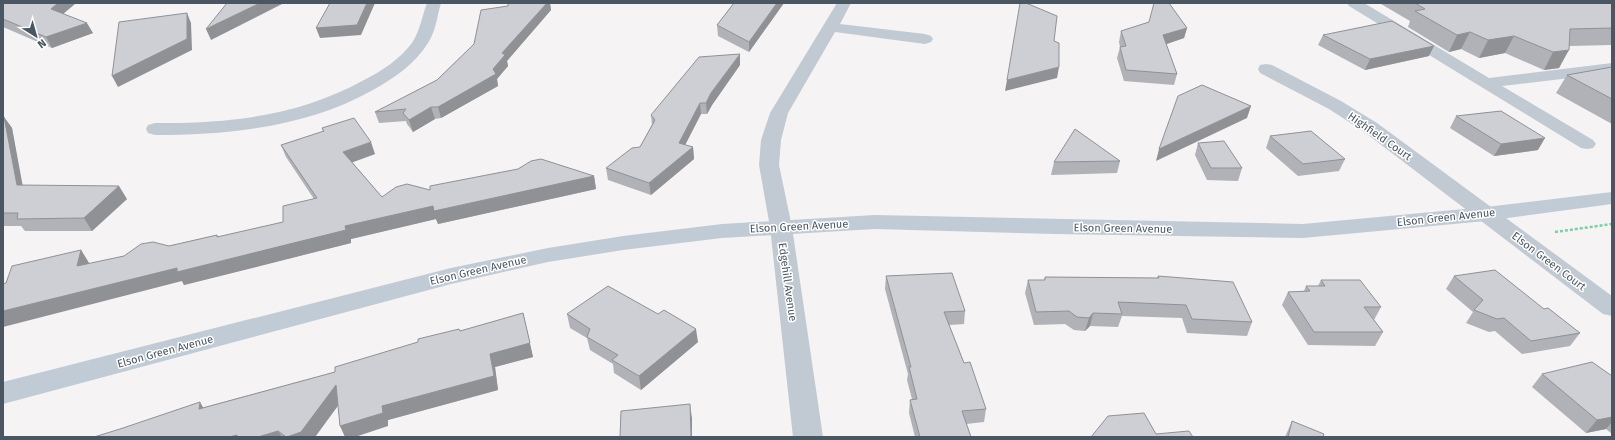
<svg xmlns="http://www.w3.org/2000/svg" width="1615" height="440" font-family="'Fira Sans',sans-serif">
<rect width="100%" height="100%" fill="#f5f3f3"/>
<g fill="none" stroke-linecap="round" stroke-linejoin="round">
<!-- path -->
<path stroke="#7ad0a6" stroke-width="2.5" stroke-dasharray="3 2" stroke-linecap="butt" d="M1555,232L1612,224"/>
<!-- lane -->
<path fill="#c1cad2" fill-rule="evenodd" d="M1347,3H1364L1489,78L1612,63V73L1502,86L1593,140L1596,144L1593,148L1587,149L1581,148L1349,6Z"/>
<!-- street -->
<path fill="#c1cad2" fill-rule="evenodd" d="M427,3H441C437,16 436,31 428,43C415,64 394,78 373,90C307,127 230,135 155,135L148,133L146,129L148,125L155,123C228,124 299,116 364,80C382,71 400,59 412,43C420,31 422,16 427,3Z
M837,3H851L840,24L925,34L931,36L933,39L931,42L925,44L835,32L788,113L781,140L779,165L792,227L823,437H793L770,227L759,165L761,140L770,113Z
M1266,64L1272,65L1341,101L1377,123L1612,296V316L1603,314L1363,131L1329,109L1260,73L1258,69L1260,65Z"/>
<!-- secondary -->
<path fill="#c1cbd6" fill-rule="evenodd" d="M1612,192V204L1486,221L1303,238L1055,234L875,229L722,238L623,250L548,262L451,284L3,404V382L451,268L548,248L623,236L722,224L875,215L1303,224L1486,207Z"/>
</g>
<!-- wall -->
<path fill="#b0b2b7" d="M3,3H76L63,14L93,33L52,48L3,27Z
M514,3H550L551,10L507,61L508,66L497,79L498,86L441,118L435,119L413,132L407,124L406,121L379,123L375,112L437,80L474,44L508,6Z
M734,3H784L749,52L718,36L717,25Z
M1382,3H1612V45L1569,46L1559,68L1544,70L1505,53L1479,58L1461,49L1449,52L1408,27L1410,21L1381,4Z
M1187,28L1184,38L1166,44L1177,74L1174,85L1124,81L1117,58L1120,47L1119,42L1121,31Z
M1323,35L1429,56L1365,70L1318,45Z
M740,65L712,105L707,114H701L685,145L693,147L694,159L651,195L608,180L606,168L640,147L652,125L651,115Z
M1612,67V124L1556,93L1567,75Z
M1456,116L1538,150L1494,156L1450,128Z
M4,117L12,128L22,186L127,199L92,231H25L21,226H3V118Z
M322,128L375,154L352,162L382,197L430,190L594,176L596,189L438,224L436,219L351,239V243L184,285L182,281L6,283L81,250L89,263V264L217,235L218,237L283,222L314,199L286,157L281,145L323,132Z
M1270,136L1345,159L1339,171L1298,176L1266,148Z
M1198,143L1242,168L1238,181L1207,180L1195,155Z
M1120,161L1117,173L1051,175L1054,162Z
M886,276L965,311L964,324L949,325L964,363L986,409L984,422L966,424L971,437H915L909,413L910,400L912,399L907,380L908,374L885,289Z
M1158,276L1252,322L1247,336L1187,333L1182,318L1122,316L1118,327L1090,326L1085,331L1074,330L1065,324L1034,325L1025,293L1028,280H1044L1045,277L1157,278Z
M1454,276L1544,309L1580,333L1570,346L1522,354L1495,331L1489,332L1466,323L1473,312L1446,289Z
M1321,280L1381,307L1374,320L1383,332L1375,346L1308,345L1282,305L1288,292L1304,291L1306,286H1318Z
M523,313L533,357L495,367L498,390L388,420V426L338,405L315,437H94L335,372L418,342L459,329L460,331Z
M567,314L698,342L641,390L614,373L613,364L590,350L587,338L570,328Z
M1542,374L1612,376V434L1606,429L1586,433L1532,387Z
M1292,421L1323,437H1285Z"/>
<!-- shaded-wall -->
<path fill="#909195" d="M58,3H76L57,19L51,9Z
M260,3H284L211,40L206,29Z
M367,3H375L361,35L320,38L316,28Z
M547,3H550L551,10L507,61L508,66L497,79L498,86L441,118L438,107L493,69L502,53Z
M777,3H784L749,52V42Z
M187,13L191,23L192,50L118,87L112,76Z
M87,23L93,33L52,48L46,37Z
M1187,28L1184,38L1161,46L1163,35Z
M1470,32L1461,49L1449,52L1457,35Z
M1514,36L1505,53L1479,58L1488,40Z
M1434,46L1429,56L1365,70L1370,59Z
M1569,50L1559,68L1544,70L1553,52Z
M740,54V65L712,105L707,114L706,103L711,93Z
M1059,67L1057,78L1005,91L1007,80Z
M700,103L701,114L680,155L679,143Z
M1251,106L1247,118L1156,161L1159,149Z
M431,107L435,119L413,132L409,120Z
M4,117L12,128L25,198L17,185Z
M1545,138L1538,150L1494,156L1501,144Z
M371,142L375,154L348,164L343,152Z
M693,147L694,159L651,195L649,183Z
M594,176L596,189L438,224L436,219L351,239V243L184,285L182,281L3,327V311L345,226L433,206Z
M119,186L127,199L92,231L84,218Z
M81,250L89,263L85,279L77,266Z
M523,313L533,357L495,367L498,390L388,420V426L355,437H345L340,426L490,354Z
M1093,313L1090,326L1085,331L1089,318Z
M696,329L698,342L641,390L639,376Z
M336,385L343,399L315,437H287Z
M200,402L208,416L199,409Z
M690,404L692,418V437H691Z
M1612,417V422L1606,429L1586,433L1597,420Z
M278,431L282,437H258Z
M237,435L238,437H229Z"/>
<!-- building -->
<path fill="#cdcfd5" stroke="#909195" d="M3,3H58L51,9L87,23L46,37L3,19Z
M227,3H260L206,29Z
M330,3H367L357,25L316,28Z
M508,3H547L502,53L505,55L493,69L496,74L438,107H431L409,120L403,113L406,109L375,112L437,80L474,44L481,10L508,6Z
M734,3H777L749,42L717,25Z
M1020,3H1026L1057,16L1054,41L1059,43V67L1007,80Z
M1154,3H1169L1187,28L1163,35L1177,74L1126,70L1120,47L1126,46L1121,31L1149,22Z
M1415,3H1612V28L1570,29L1569,50L1553,52L1514,36L1488,40L1470,32L1457,35L1415,11L1425,9Z
M187,13V39L112,76L119,22Z
M1392,21L1434,46L1370,59L1323,35Z
M740,54L711,93L706,103H700L679,143L693,147L649,183L606,168L632,148L640,147L655,120L651,115L699,57Z
M1612,67V99L1567,75Z
M1202,85L1251,106L1159,149L1178,96Z
M1501,111L1545,138L1501,144L1456,116Z
M4,117L17,185L119,186L84,218L17,219L18,213H3V118Z
M354,118L371,142L343,152L382,197L396,187L407,184L430,190V186L518,169L531,161L541,159L594,176L434,211L433,206L345,226L346,230L177,272V268L3,311V284L6,283L12,266L81,250L77,266L124,256L141,244L153,242L169,246L217,235V237L283,222V206L317,198L281,145L324,131L322,128Z
M1075,129L1120,161L1054,162Z
M1311,131L1345,159L1303,164L1270,136Z
M1224,141L1242,168H1211L1198,143Z
M1495,270L1544,309L1548,308L1580,333L1531,341L1504,318L1497,319L1474,310L1483,300L1454,276Z
M952,273L965,311L944,312L964,363L970,362L986,409L962,411L971,437H920L910,400L917,399L909,367H911L886,276Z
M1158,276L1233,282L1252,322L1192,319L1186,305L1118,302L1122,314L1093,313L1089,318L1077,317L1069,311L1036,312L1028,280H1045V277L1159,278Z
M1321,280H1360L1381,307H1364L1383,332H1314L1288,292L1310,291L1306,286H1325Z
M608,286L658,314L664,310L696,329L639,376L612,360L618,355L587,337L590,329L567,314Z
M523,313L530,343L490,354L494,376L382,406L383,413L340,426L336,385L301,432L287,437H286L278,431L258,437H237V435L229,437H94L120,429L200,402L199,409L335,372V367L418,342V339L459,329L460,331Z
M1592,362L1612,376V417L1597,420L1542,374Z
M690,404L691,437H620L621,411Z
M1144,413L1156,434L1189,431L1193,437H1091L1108,416Z
M1292,421L1324,434L1323,437H1288Z"/>
<g text-anchor="middle" stroke-width="3" stroke-linejoin="round" paint-order="stroke">
<!-- street labels -->
<g font-size="11" fill="#4a5661" stroke="#fff">
<text transform="translate(1380 136) rotate(35)" y="4">Highfield Court</text>
<text transform="translate(1446 217) rotate(-6)" y="4">Elson Green Avenue</text>
<text transform="translate(799 226) rotate(-3)" y="4">Elson Green Avenue</text>
<text transform="translate(1123 228) rotate(1)" y="4">Elson Green Avenue</text>
<text transform="translate(1549 261) rotate(37)" y="4">Elson Green Court</text>
<text transform="translate(478 270) rotate(-13)" y="4">Elson Green Avenue</text>
<text transform="translate(788 282) rotate(82)" y="4">Edgehill Avenue</text>
<text transform="translate(165 351) rotate(-15)" y="4">Elson Green Avenue</text>
</g>
</g>
<!-- border -->
<rect width="1615" height="440" fill="none" stroke="#4a5661" stroke-width="8"/>
<!-- north arrow -->
<g transform="translate(36 36) rotate(143)" stroke="#ffffff" stroke-width="3" paint-order="stroke">
<path d="M0-3L7 15L0 10L-7 15Z" fill="#4a5661"/>
<text y="-6" font-size="11" font-weight="bold" text-anchor="middle" fill="#4a5661">N</text>
</g>
</svg>
